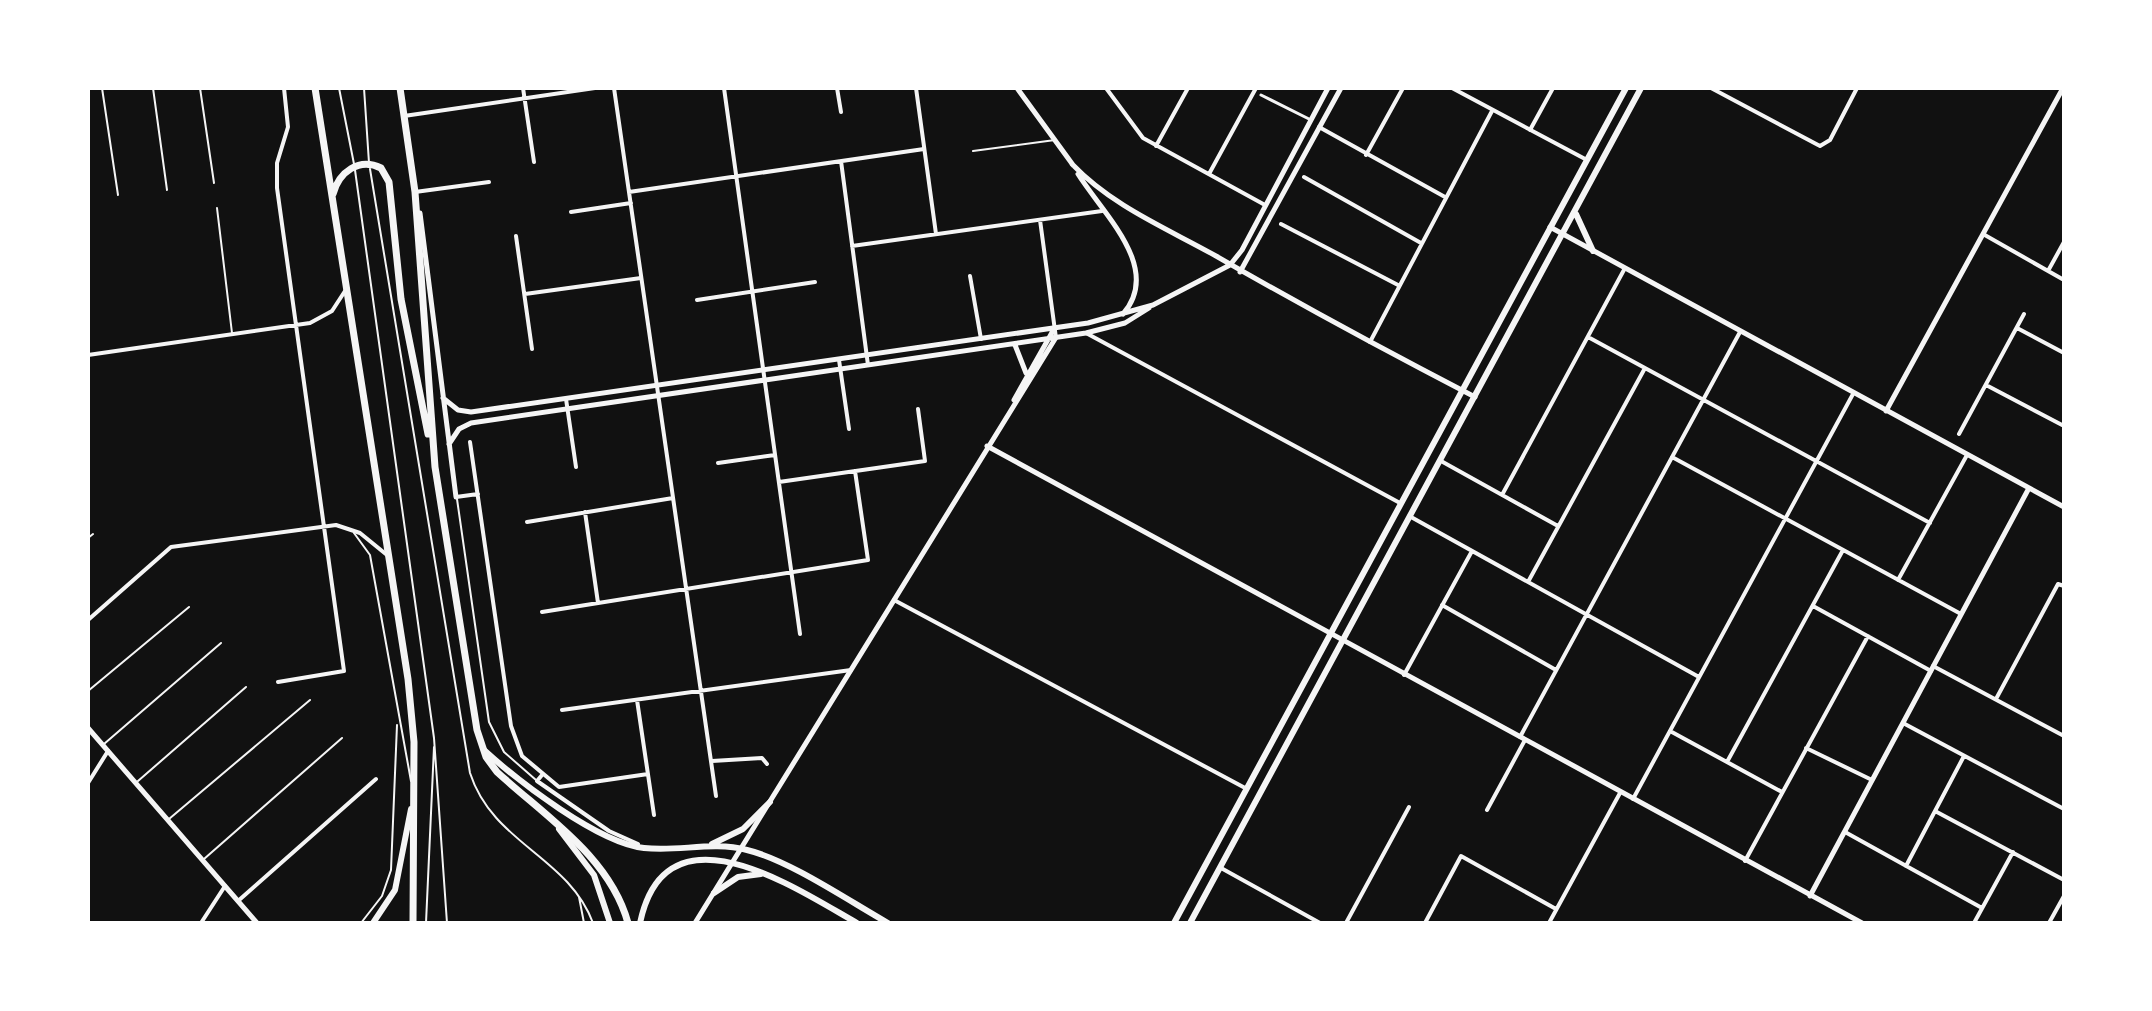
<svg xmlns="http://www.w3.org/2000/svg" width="2152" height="1011" font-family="'Asap Condensed',sans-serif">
<rect width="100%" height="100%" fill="#111"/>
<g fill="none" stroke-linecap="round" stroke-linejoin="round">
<!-- service -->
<path stroke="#f5f5f5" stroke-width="2" d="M102,88L118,195
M153,88L167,190
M200,88L214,183
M339,88L354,164
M364,88L369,163
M973,151L1055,140
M370,169L470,773C493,844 568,856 593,923
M355,170L434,738L447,923
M217,208L232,333
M457,499L489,722L504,752L536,780
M354,533L370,555L411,781
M88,538L93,534
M88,691L189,607
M104,744L221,643
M138,781L246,687
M169,819L310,700
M204,859L342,738
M579,897L584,923
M361,923L382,896L391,870L397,725
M426,923L434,747"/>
<!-- pedestrian -->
<path stroke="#f5f5f5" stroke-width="3" d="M1261,95L1311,120"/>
<!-- minor -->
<path stroke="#f5f5f5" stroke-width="4" d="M523,88L534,162
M614,88L716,796
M724,88L800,634
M837,88L841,112
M916,88L936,234
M1106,88L1143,138L1265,205
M1452,88L1587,160
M1711,88L1820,146L1830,140L1857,88
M404,116L595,88
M1319,127L1445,197
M1530,130L1553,88
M1156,146L1188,88
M1366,155L1403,88
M841,161L868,365
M1209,174L1256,88
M1304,177L1421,243
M415,192L489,182
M629,192L924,149
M571,212L631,203
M1040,220L1056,338
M1281,224L1398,285
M1983,234L2064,280
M516,236L532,349
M852,246L1102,211
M2048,271L2064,242
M970,276L981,339
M525,294L641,278
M697,300L815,282
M2017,328L2064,353
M1086,333L1400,503
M1588,337L1930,523
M1370,342L1492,111
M88,355L310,323L332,311L345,291
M839,360L849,429
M1986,385L2064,426
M566,399L576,467
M1959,434L2024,314
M470,442L511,726L522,756L559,787L648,774
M1672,457L1961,614
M1441,461L1558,526
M718,463L775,455
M779,482L925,461L918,409
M1502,495L1625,268
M456,497L478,494
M585,512L598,603
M1411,517L1699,677
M527,522L673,498
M1898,580L1967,455
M1528,582L1645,368
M894,600L1247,789
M1442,605L1556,670
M1813,606L1931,671
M542,612L868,560L855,471
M88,620L171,547L336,525L360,533L387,555
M1933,666L2064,736
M1404,675L1472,551
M278,682L344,671L277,188V163L288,127L284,88
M1996,699L2058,584L2064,586
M637,700L654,815
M562,710L851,670
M1903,723L2064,809
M1670,731L1782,792
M1520,737L1740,332
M1806,748L1872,780
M712,761L762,758L767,764
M1727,762L1843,550
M542,775L537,781L609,831L638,844
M88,783L108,751
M1633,799L1853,394
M1487,810L1525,740
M1935,811L2064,880
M1845,832L1982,908
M1745,861L1868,636
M1906,866L1964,756
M1221,868L1320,923
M238,901L376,779
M201,923L225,886
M1346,923L1409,807
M1425,923L1461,856L1556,909
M1549,923L1620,793
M1974,923L2013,852
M2049,923L2064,896"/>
<!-- tertiary -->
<path stroke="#f5f5f5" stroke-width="5" d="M1017,88L1073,165
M1072,164C1112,206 1166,228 1216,256C1301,305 1388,352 1475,397
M1078,174C1103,214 1163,268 1123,314
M420,213L456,497
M1550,227L2064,507
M1240,272L1341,88
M1015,345L1026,373
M443,398L458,410L471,412L1088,323L1153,305L1230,265L1242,250L1328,88
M1014,400L1054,329
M1886,411L2063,88
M449,444L459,429L471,423L1086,333L1125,323L1149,308
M987,446L1862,923
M88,728L257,923
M1810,896L2029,488
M695,923L1055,339"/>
<!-- secondary -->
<path stroke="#f5f5f5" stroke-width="6" d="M1576,214L1593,251
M484,750C518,781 598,843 644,848C679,852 712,841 747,850C789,860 849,901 888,923
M712,844L743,829L770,802
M714,893L738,877L761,874
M640,923C666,800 795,888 857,923
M1174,923L1626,88
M1190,923L1641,88"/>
<!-- primary -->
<path stroke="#f5f5f5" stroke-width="6" d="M559,829L594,875L610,923
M373,923L395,890L411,809"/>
<!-- trunk -->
<path stroke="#f5f5f5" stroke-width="7" d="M315,88L408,679L414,742L413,923
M400,88L415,192L435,467L477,730L486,757L497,772C545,816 610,857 628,923
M333,194C339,172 359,157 381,168L389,182L401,299L428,434"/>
</g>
<!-- border -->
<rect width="2152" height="1011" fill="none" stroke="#ffffff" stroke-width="180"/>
</svg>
